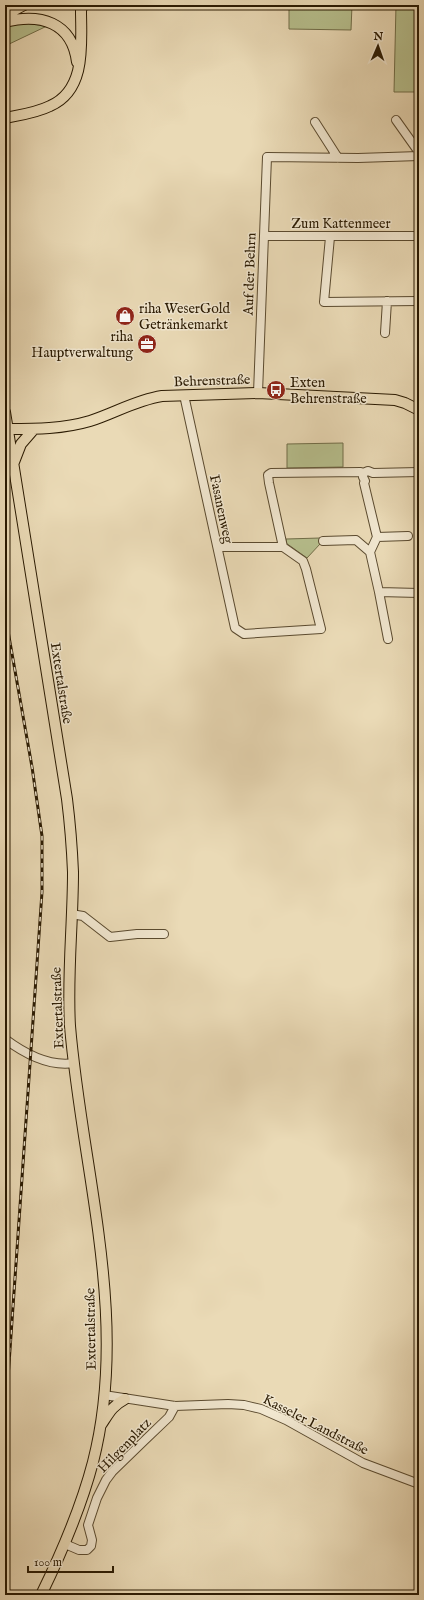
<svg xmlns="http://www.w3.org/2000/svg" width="424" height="1600" font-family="'IM FELL English',serif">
<rect width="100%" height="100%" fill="#eadab6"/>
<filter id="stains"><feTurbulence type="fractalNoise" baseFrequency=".005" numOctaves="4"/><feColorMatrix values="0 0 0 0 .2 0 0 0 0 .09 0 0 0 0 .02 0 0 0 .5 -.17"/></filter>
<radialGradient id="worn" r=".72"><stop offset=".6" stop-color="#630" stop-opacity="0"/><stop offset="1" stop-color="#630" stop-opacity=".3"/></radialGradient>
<!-- green -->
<path fill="#b7c08e" stroke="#706d48" d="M289,5H352L351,30L289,29Z
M396,5H419V92H394Z
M18,22L47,26L5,46V27Z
M343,443V467L287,468V444Z
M320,538V544L307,558L286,543V539Z"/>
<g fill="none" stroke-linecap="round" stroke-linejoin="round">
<defs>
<path id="minor" d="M396,120L418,151V156
M315,122L338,158
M264,236H419
M330,237L324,302L419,301
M385,333L387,301
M258,393L267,157L358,158L419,156
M184,395L235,628L244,634L321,629L306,569L303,561L283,547L269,483L268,475L271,473L361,472L363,473L368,471L373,473L419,472
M363,473V477L365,481L364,483L377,537L370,552L379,592L419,593
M377,537L408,536
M323,541L356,540L370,552
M218,547H283
M379,592L388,639
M71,914L83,916L110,937L137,934H164
M5,1039C25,1054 49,1067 74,1063
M104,1395L175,1406L228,1404L244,1405L261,1409L286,1420L363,1463L419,1484
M65,1544L79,1550H87L91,1546L92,1540L88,1525L97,1498L106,1480L112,1472L145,1440L169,1417L175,1406"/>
<path id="major" d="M5,15L24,5
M5,22C40,13 72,22 77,62
M5,118C20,115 36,113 50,106C87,90 81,43 81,10L83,5
M5,412L67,799C70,823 72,848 73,872C73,924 67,975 70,1026C82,1171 130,1318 93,1462C81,1508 62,1552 41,1595
M8,429C36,429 63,429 90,421C115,413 136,400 162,396L258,393L395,400L405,403L419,410
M14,462L21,444L34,429
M101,1425C109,1413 112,1406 125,1399"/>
</defs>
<!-- minor casing -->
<use href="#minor" stroke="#5a4a2f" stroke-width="10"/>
<!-- major casing -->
<use href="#major" stroke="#2a1a02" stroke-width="12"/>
<!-- minor -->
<use href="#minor" stroke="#f1e7d0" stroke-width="8"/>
<!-- major -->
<use href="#major" stroke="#eadab6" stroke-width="10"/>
<defs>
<path id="rail" d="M5,614L32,767L42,836V892L5,1421"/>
</defs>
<!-- rail casing -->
<use href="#rail" stroke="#2a1a02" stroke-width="3"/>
<!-- rail -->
<use href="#rail" stroke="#f1e7d0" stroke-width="1.5" stroke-dasharray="4.5" stroke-linecap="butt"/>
</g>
<!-- icons -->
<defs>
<symbol id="shop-disc" viewBox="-11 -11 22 22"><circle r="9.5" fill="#8f2418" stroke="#f1e7d0"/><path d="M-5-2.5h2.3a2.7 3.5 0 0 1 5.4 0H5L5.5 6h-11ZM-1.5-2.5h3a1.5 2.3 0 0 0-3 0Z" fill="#fff"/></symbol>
<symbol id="office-disc" viewBox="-11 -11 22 22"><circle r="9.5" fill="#8f2418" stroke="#f1e7d0"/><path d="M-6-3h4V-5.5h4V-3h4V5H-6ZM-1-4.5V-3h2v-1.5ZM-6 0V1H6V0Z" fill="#fff"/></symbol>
<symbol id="bus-disc" viewBox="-11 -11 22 22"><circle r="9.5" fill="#8f2418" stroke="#f1e7d0"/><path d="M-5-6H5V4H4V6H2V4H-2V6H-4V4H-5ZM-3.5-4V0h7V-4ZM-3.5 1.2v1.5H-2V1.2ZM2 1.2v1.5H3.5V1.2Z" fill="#fff"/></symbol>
</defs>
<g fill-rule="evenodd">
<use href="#shop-disc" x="114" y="305" width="22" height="22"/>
<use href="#office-disc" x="136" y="333" width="22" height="22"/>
<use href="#bus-disc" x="265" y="379" width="22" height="22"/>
</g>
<g text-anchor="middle" stroke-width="3" stroke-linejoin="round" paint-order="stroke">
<!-- street labels -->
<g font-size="14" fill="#2a1a02" stroke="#f1e7d0">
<text x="341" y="228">Zum Kattenmeer</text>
<text transform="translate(249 274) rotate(-88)" y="5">Auf der Behrn</text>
<text transform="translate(212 380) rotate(-2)" y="5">Behrenstraße</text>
<text transform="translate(222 509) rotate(78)" y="5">Fasanenweg</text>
<text transform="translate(62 683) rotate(81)" y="5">Extertalstraße</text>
<text transform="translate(57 1008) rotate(-92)" y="5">Extertalstraße</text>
<text transform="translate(90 1329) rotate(-91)" y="5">Extertalstraße</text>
<text transform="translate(316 1424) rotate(27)" y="5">Kasseler Landstraße</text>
<text transform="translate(124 1445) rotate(-46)" y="5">Hilgenplatz</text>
</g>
<!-- poi labels -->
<g font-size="14" fill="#2a1a02" stroke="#f1e7d0" text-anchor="start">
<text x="139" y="313">riha WeserGold<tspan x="139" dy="16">Getränkemarkt</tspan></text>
<text x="133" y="341" text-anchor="end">riha<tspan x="133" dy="16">Hauptverwaltung</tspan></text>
<text x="290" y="387">Exten<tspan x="290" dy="16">Behrenstraße</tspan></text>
</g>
</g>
<!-- margin -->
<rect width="424" height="1600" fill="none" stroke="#eadab6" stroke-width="20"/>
<rect x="6" y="6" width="412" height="1588" fill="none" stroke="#2a1a02" stroke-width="2"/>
<rect x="10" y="10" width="404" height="1580" fill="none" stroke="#2a1a02"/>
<!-- north arrow -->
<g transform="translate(378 46) rotate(2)" stroke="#f1e7d0" stroke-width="3" paint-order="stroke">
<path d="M0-3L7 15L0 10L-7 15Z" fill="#2a1a02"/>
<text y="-6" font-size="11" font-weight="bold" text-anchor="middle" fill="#2a1a02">N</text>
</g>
<!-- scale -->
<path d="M28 1566v6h85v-6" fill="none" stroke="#2a1a02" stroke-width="2"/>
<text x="34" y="1566" font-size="12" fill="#2a1a02" stroke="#f1e7d0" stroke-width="3" paint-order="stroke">100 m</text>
<rect width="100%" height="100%" filter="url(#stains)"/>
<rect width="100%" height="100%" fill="url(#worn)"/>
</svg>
